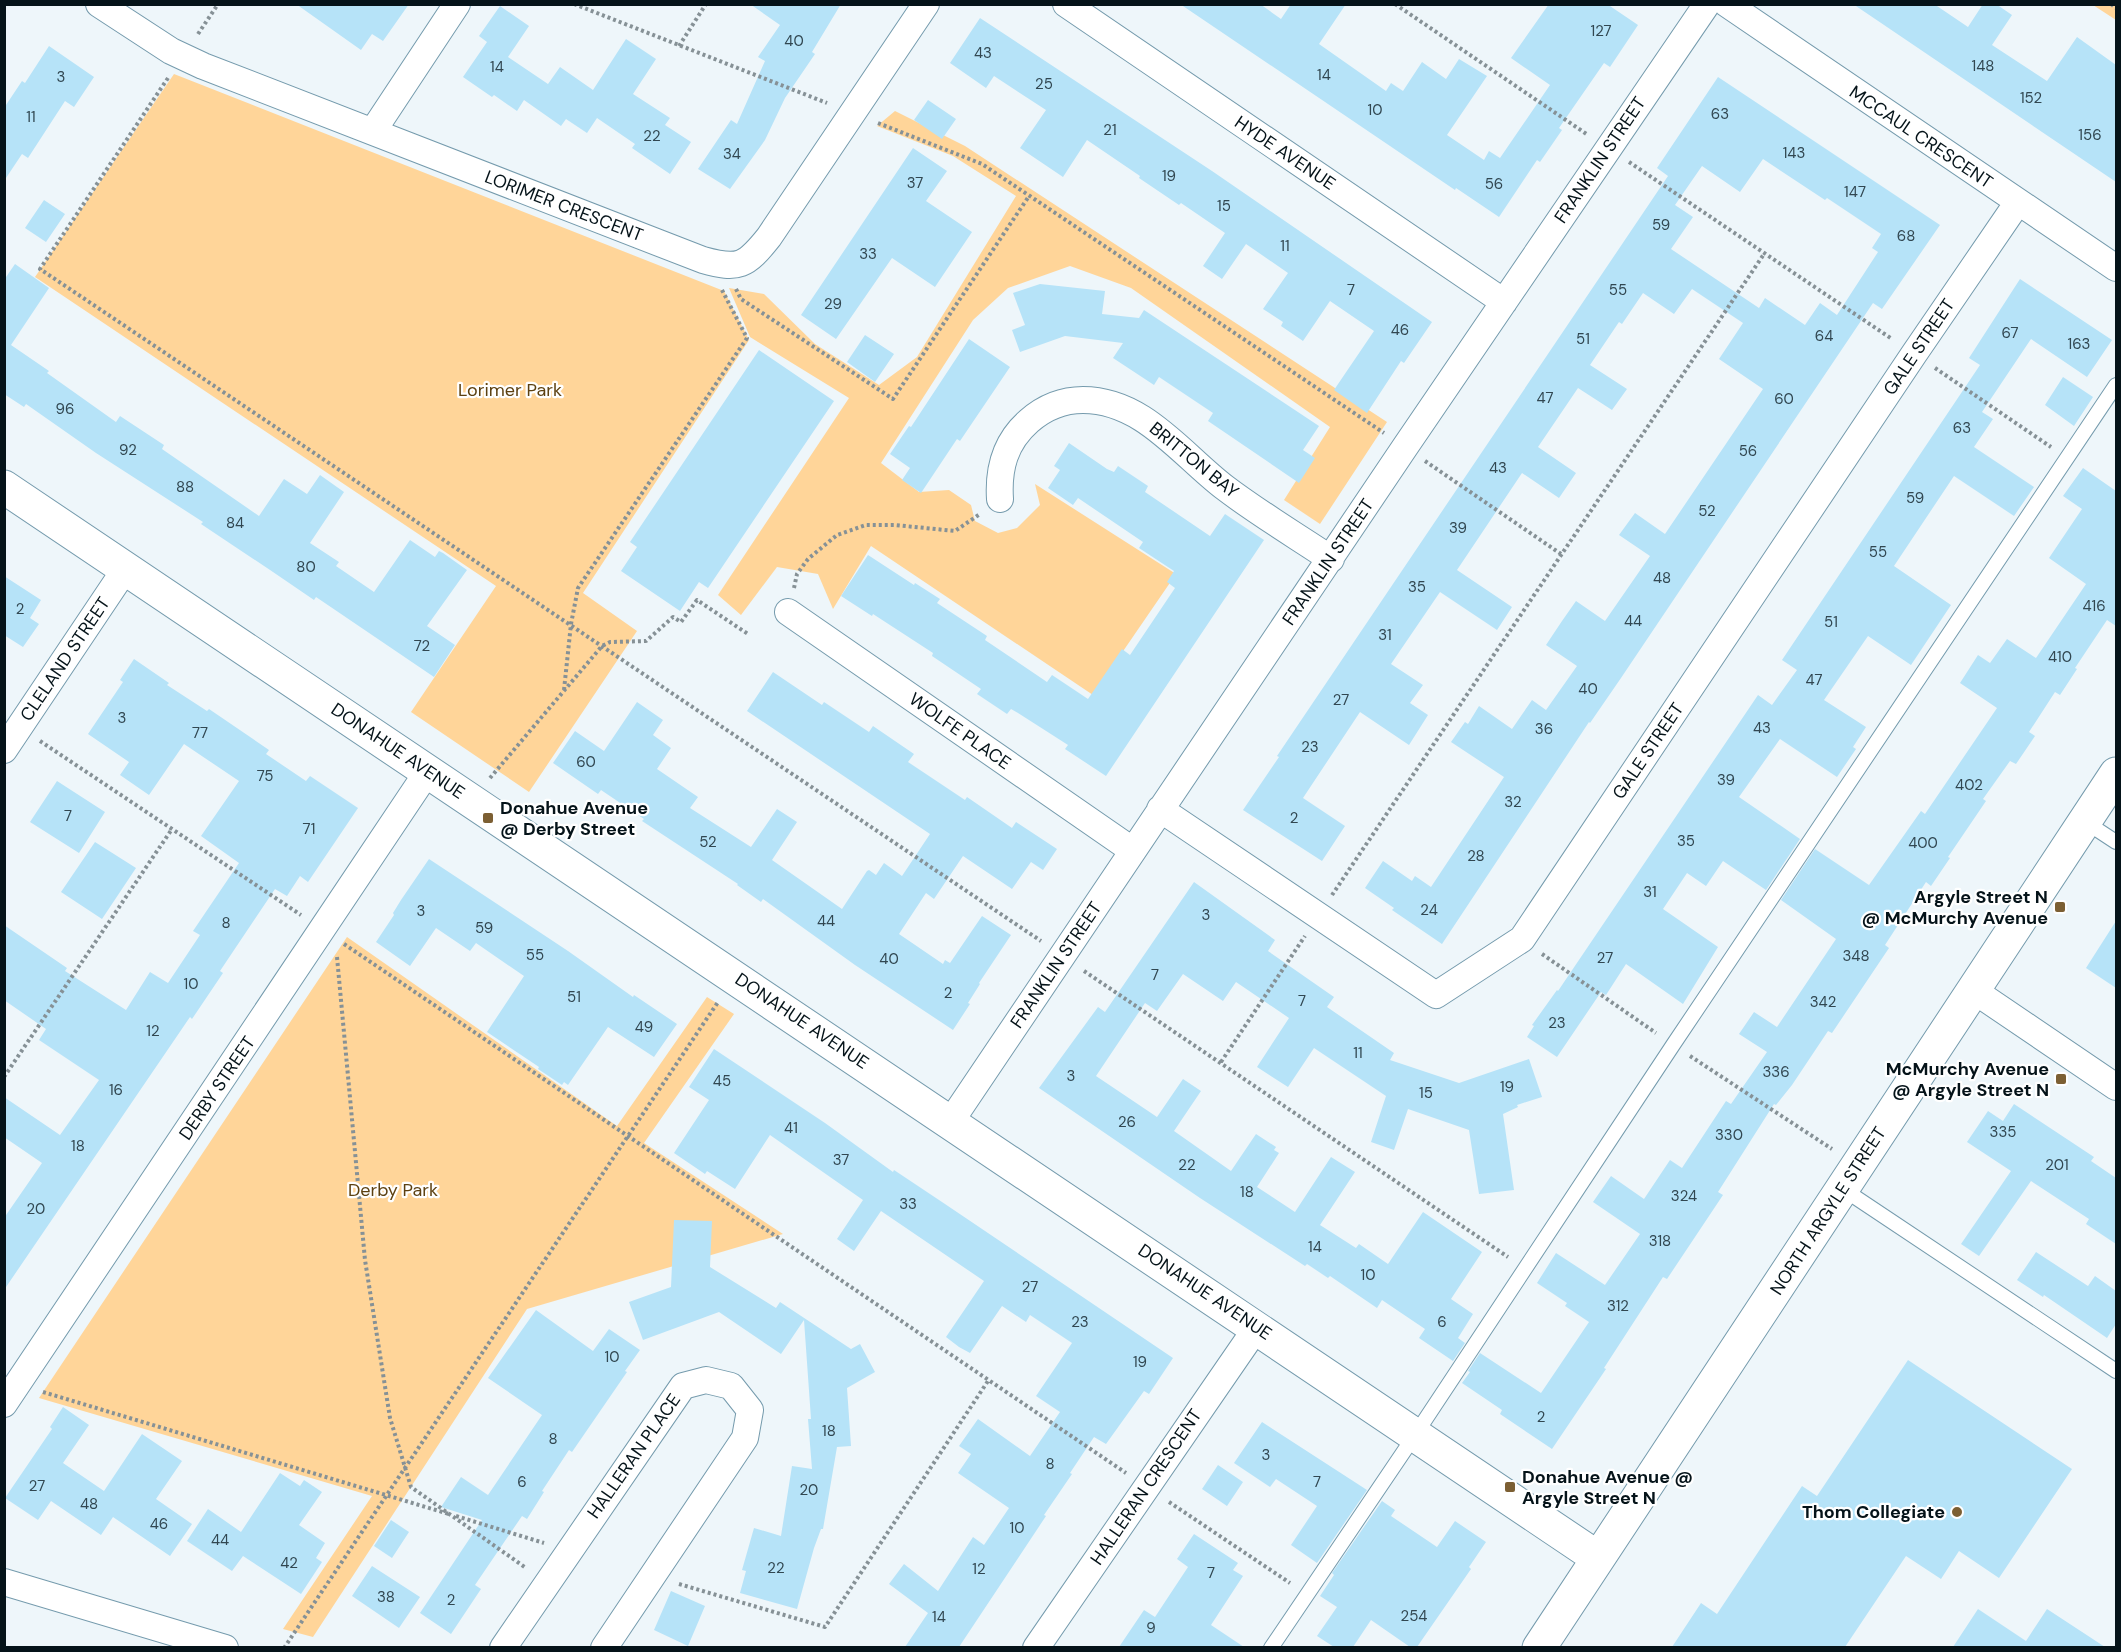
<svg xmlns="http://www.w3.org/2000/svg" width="2121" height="1652" font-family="'DM Sans',sans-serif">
<rect width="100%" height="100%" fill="#eef6fa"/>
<!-- green -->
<path fill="#ffd599" d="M2093,5H2116V20Z
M174,74L724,291L749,340L583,593L637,631L529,792L411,712L496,586L35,277Z
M895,111L965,146L1387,422L1320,524L1284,500L1330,427L1131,288L1070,266L1008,288L973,320L881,463L919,492L949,490L971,505L975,521L998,533L1017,528L1040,505L1035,484L1176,574L1093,695L871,546L833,609L818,574L777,567L741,615L718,595L849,398L750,337L729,288L764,294L815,344L879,385L917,357L1016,196L953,156L877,126Z
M347,937L617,1126L707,997L734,1014L644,1143L783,1234L527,1309L313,1637L283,1629L372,1496L39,1398Z"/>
<!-- building -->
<path fill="#b6e3f8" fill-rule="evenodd" d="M296,4H409L383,41L372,34L361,50Z
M750,4H841L812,52L815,54L785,98L765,140L730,189L698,169L731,120L737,124L765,61L758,57L780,25Z
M1180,4H1260L1281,19L1291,4H1346L1319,44L1386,91L1391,83L1403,91L1422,62L1446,79L1459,59L1487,76L1447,135L1484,160L1489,151L1500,158L1550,85L1511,58L1549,4H1607L1638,25L1610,67L1604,63L1559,128L1562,130L1540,162L1537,160L1499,217L1456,188L1455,190Z
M1853,4H1934L1968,27L1983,4H1996L2012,15L1992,45L2047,81L2077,37L2116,65V182Z
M500,6L529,26L508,57L548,84L560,67L593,90L626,39L656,59L633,94L670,118L665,125L691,142L670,174L632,148L635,144L597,118L587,133L566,119L561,126L524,100L517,111L494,95L492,97L463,77L487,42L479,36Z
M980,18L1212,171L1432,322L1404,363L1401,361L1367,413L1334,390L1374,331L1330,301L1303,341L1281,326L1283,322L1263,309L1288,273L1246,244L1222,279L1203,266L1225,233L1181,203L1179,205L1139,178L1140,176L1087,140L1063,177L1020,148L1046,110L994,76L986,88L950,63Z
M49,46L94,77L74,107L65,101L28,158L22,154L4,181V108L22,81L25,83Z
M1718,77L1940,225L1882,309L1873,303L1621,678L1590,723L1589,722L1442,944L1392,910L1394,908L1365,888L1383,861L1412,881L1415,876L1431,887L1504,777L1451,742L1465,722L1468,724L1479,706L1512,729L1532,700L1546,710L1577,666L1546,645L1562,621L1576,601L1605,621L1650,556L1619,535L1635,513L1665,534L1763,389L1719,359L1743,323L1692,289L1674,314L1643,293L1622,324L1619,322L1590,365L1627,389L1612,410L1578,388L1538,447L1576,473L1559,498L1522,473L1457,570L1512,607L1497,630L1440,592L1391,664L1423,685L1410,703L1428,715L1409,745L1360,712L1303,798L1345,826L1322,861L1243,810L1279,757L1277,756L1668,176L1657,168ZM1763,159L1825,200L1827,198L1881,234L1872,248L1878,252L1837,315L1820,303L1805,325L1765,298L1759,308L1671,249L1693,217L1675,205L1702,166L1740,192Z
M928,100L956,119L942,139L914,120Z
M913,148L947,171L926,201L972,232L935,287L892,258L836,339L801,315Z
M44,200L65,214L46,242L25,228Z
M15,264L49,288L11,345L49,371L47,373L116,422L120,416L164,445L162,449L259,516L284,479L307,494L320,475L344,492L310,543L339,562L336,566L374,592L410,540L435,557L439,551L443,553L467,570L427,626L455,645L434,677L316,597L314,600L273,572L201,524L203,522L96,453L26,404L24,407L4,394V280Z
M2020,279L2112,340L2087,377L2031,339L1982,412L1993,419L1974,447L2034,487L2014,516L1954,476L1894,566L1951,605L1911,665L1868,636L1824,700L1866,727L1853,747L1856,749L1837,777L1780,739L1739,797L1800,839L1766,890L1723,861L1706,886L1687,873L1663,909L1718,947L1683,1004L1626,964L1606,995L1601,992L1557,1057L1527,1037L1534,1026L1532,1025L1557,990L1558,991L1758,695L1772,705L1797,670L1782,660L1980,365L1969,358Z
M1040,284L1105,291L1102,314L1139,318L1144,310L1319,426L1303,450L1315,458L1299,483L1208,421L1213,413L1159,377L1154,385L1113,358L1123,343L1065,336L1020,352L1012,330L1025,325L1013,293Z
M865,335L894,354L875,382L847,362Z
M969,339L1010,367L960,441L957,439L921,493L902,480L910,468L890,454L909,426L911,427Z
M759,350L834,401L708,588L699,582L680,611L621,571L637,547L630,542Z
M2063,377L2093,397L2074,426L2045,405Z
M1069,443L1107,469L1114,472L1118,466L1148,486L1145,492L1210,536L1225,514L1264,540L1106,776L1065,749L1068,745L1018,713L1011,709L1007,714L977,694L981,689L932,656L933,653L873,614L872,616L841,596L868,555L914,585L915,583L940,599L937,603L987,636L985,640L1047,682L1052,675L1088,699L1122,649L1130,655L1175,588L1167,582L1174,571L1139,548L1143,542L1078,498L1073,505L1048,488L1060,470L1054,466Z
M2083,468L2116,491V626L2107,620L2075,668L2077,669L2060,695L2055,692L2029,732L2035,736L2016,764L2010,761L1983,799L1986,801L1948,857L1950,858L1931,886L1926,882L1885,945L1889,948L1832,1033L1828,1031L1792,1085L1776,1105L1774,1104L1718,1192L1723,1195L1667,1279L1663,1277L1604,1368L1606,1369L1552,1449L1500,1414L1502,1410L1462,1383L1470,1372L1468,1371L1480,1353L1541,1393L1589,1322L1565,1306L1567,1303L1537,1283L1556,1253L1605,1285L1640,1234L1593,1202L1611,1176L1644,1199L1670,1160L1682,1168L1726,1101L1731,1104L1767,1052L1739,1034L1754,1012L1777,1027L1836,939L1781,900L1815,849L1869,885L1921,811L1925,814L1997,708L1960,683L1978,655L1990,663L2007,639L2036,658L2086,584L2049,558L2082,509L2063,496Z
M4,576L41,600L30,618L39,624L23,647L4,635Z
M134,659L169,683L167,685L207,711L209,709L269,750L266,754L306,781L310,776L358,808L308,882L300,876L287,896L275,889L220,971L223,973L192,1019L190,1017L4,1290V1218L42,1163L4,1137V1097L60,1135L99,1080L39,1040L46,1029L4,1000V925L67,968L65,971L126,1010L150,972L168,983L200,935L193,931L239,863L201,836L239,781L184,744L149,795L120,775L129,762L88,734L123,682L120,680Z
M773,672L822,705L824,702L869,732L873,726L914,754L908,762L965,800L967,797L1012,828L1016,822L1057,849L1043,870L1031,862L1012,889L963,856L934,899L926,893L899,934L943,964L945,960L950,963L982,916L1011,935L979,983L980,984L968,1003L970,1004L953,1030L855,965L763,899L761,902L737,885L738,884L642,821L644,819L601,790L598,794L553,763L575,731L604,751L637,702L663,720L653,735L671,748L657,769L698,797L690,808L751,847L777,809L797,822L772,860L842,909L867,871L869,870L876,875L884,863L902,876L930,834L747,711Z
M57,781L105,812L79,853L30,822Z
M95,842L136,868L102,919L61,892Z
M429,859L568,951L633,997L634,995L677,1024L654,1057L608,1027L568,1085L564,1082L562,1085L538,1069L539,1067L487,1032L524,976L476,943L470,951L436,928L410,966L376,942L394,915L393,913L401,900Z
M1194,882L1275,940L1268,951L1334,997L1327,1007L1394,1053L1390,1060L1459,1083L1529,1059L1542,1097L1517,1105L1518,1107L1503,1114L1514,1190L1479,1194L1469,1130L1408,1109L1394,1150L1371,1142L1386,1096L1314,1048L1288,1087L1257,1067L1289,1018L1236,982L1223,1001L1183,974L1157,1011L1145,1003L1096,1076L1157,1117L1183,1079L1201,1091L1174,1131L1231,1171L1256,1134L1276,1147L1274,1150L1279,1153L1257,1187L1295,1212L1331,1157L1355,1172L1320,1225L1356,1248L1359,1244L1388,1264L1423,1212L1482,1252L1451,1299L1473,1314L1458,1338L1465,1343L1453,1361L1419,1338L1425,1329L1382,1300L1377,1308L1330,1276L1328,1278L1307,1264L1305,1266L1200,1198L1039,1088L1098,1007L1105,1012Z
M2116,921V988L2086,968Z
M714,1049L825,1123L893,1172L894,1170L945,1204L1173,1358L1149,1394L1144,1391L1106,1444L1094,1437L1070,1473L1072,1474L1044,1515L1046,1516L959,1647H905L928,1613L889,1584L904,1564L938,1591L973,1537L984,1545L1009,1508L958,1473L971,1454L959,1446L978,1419L1030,1456L1060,1412L1036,1396L1072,1343L1030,1315L1026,1322L1002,1306L970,1353L959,1347L946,1337L984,1281L881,1211L854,1251L837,1239L863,1200L770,1135L735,1189L707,1171L705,1174L674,1153L709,1100L689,1087Z
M2014,1104L2094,1157L2091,1161L2116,1178V1244L2086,1224L2089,1219L2031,1181L1979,1256L1961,1244L2011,1171L1967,1142L1988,1111L2003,1121Z
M674,1220L712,1221L710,1267L776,1308L780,1302L851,1349L860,1344L875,1372L847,1388L851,1446L837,1447L823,1529H821L814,1548L797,1609L740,1593L746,1571L742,1570L754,1528L781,1536L792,1466L812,1469L808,1419H811L804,1320L781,1354L719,1312L643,1340L629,1302L671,1287Z
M2036,1252L2088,1286L2095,1276L2116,1291V1324L2107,1338L2044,1295L2043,1297L2017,1280Z
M536,1310L593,1351L609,1329L640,1350L625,1371L627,1372L572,1452L569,1450L542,1491L544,1492L527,1519L522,1516L475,1585L481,1589L451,1634L420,1613L482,1520L441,1507L461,1477L488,1495L542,1415L488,1378Z
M1908,1360L2072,1469L1999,1578L1959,1551L1941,1579L1906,1556L1845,1647H1672L1701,1603L1717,1614L1802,1486L1817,1496Z
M63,1407L89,1425L63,1463L104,1491L142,1434L182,1461L156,1499L192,1524L170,1556L113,1517L101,1535L51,1501L38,1520L5,1498L52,1429L50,1427Z
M1262,1422L1367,1490L1317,1563L1291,1545L1317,1506L1276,1479L1270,1487L1234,1463Z
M1218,1465L1243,1482L1227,1506L1202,1489Z
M280,1473L300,1486L304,1480L322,1492L299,1525L325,1543L316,1558L322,1562L301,1594L243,1556L232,1571L187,1541L208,1509L241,1532Z
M1382,1501L1395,1510L1391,1516L1437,1547L1455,1521L1486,1542L1469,1567L1471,1569L1417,1647H1410L1371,1620L1353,1647H1334L1317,1636L1337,1607L1320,1596L1334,1575L1332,1573Z
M391,1520L409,1532L392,1558L374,1546Z
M1194,1534L1238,1563L1233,1570L1243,1576L1211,1625L1244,1647H1119L1144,1610L1155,1617L1188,1567L1177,1559Z
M372,1566L420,1597L399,1628L352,1596Z
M671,1591L705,1606L688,1646L654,1630Z
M1978,1609L2026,1641L2047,1609L2105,1647H1953Z"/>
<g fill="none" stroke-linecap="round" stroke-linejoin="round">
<defs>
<path id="lane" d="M2084,821L2116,842
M1843,1189L2116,1371
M1271,1648L1415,1435L1673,1045L2116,385"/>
<path id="street" d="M99,4L171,51L203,66L703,260C739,270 746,266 769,237L926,4
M1066,4L1504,302
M1727,4L2116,268
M373,131L457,4
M1000,499C998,468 1005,442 1029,421C1045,407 1062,400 1083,400C1143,400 1181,454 1224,487C1258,513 1295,535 1331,559
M788,612L1132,850
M4,750L126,568
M1160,809L1436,995L1522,939L1914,354L2018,202
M1973,990L2116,1087
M951,1121L1405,447L1707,4
M4,1404L428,771
M4,1582L225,1648
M503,1648L683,1386L706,1380L731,1386L750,1410L745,1438L604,1648
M1036,1648L1257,1327"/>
<path id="secondary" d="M4,487L1598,1558
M1539,1648L2116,774"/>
</defs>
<!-- lane casing -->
<use href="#lane" stroke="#759bad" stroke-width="16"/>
<!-- street casing -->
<use href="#street" stroke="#759bad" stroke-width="28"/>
<!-- secondary casing -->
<use href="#secondary" stroke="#759bad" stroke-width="35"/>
<!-- path -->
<path stroke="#869196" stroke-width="4" stroke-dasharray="3 3" stroke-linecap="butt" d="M574,4L827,103
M1395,4L1588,135
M2111,4L2116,8
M198,34L218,4
M679,46L706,4
M168,78L40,269L1041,941
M878,123L982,164L1384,433
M1629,162L1892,339
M736,289L741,299L893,399L1029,196
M1935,368L2051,447
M1425,461L1561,554
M794,588L797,574L808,559L837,535L866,525H895L955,531L980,514
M564,690L571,624L578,588L747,338L722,290
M40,741L301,915
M490,778L602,646L610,642L646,641L673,617L681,622L697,600L748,634
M1332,895L1764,254
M344,944L1126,1473
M1542,954L1656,1033
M337,957L365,1260L390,1418L411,1487L526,1568
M1084,971L1508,1257
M1690,1056L1832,1149
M1221,1062L1305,936
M4,1077L172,829
M43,1392L449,1514
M1169,1502L1290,1583
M456,1516L544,1543
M679,1584L825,1627L988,1381
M284,1648L718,1002"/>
<!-- lane -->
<use href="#lane" stroke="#fff" stroke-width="14"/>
<!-- street -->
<use href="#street" stroke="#fff" stroke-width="26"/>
<!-- secondary -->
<use href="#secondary" stroke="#fff" stroke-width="33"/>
</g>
<!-- markers -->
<g fill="#7c5f33" stroke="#fff" stroke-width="2">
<rect x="482" y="812" width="12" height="12" rx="3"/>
<rect x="2054" y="901" width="12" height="12" rx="3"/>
<rect x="2055" y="1073" width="12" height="12" rx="3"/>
<rect x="1504" y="1481" width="12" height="12" rx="3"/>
<circle cx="1957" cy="1512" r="6"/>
</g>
<g text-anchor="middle" stroke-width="4.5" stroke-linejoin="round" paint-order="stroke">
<!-- number labels -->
<g font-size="15" fill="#314751">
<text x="1601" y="36">127</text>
<text x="794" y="46">40</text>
<text x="983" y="58">43</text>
<text x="1983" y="71">148</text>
<text x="497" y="72">14</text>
<text x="1324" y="80">14</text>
<text x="61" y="82">3</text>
<text x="1044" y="89">25</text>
<text x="2031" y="103">152</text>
<text x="1375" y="115">10</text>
<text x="1720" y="119">63</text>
<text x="31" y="122">11</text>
<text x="1110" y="135">21</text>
<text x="2090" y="140">156</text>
<text x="652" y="141">22</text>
<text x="1794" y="158">143</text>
<text x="732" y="159">34</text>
<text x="1169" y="181">19</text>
<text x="915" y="188">37</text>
<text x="1494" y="189">56</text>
<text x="1855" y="197">147</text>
<text x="1224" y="211">15</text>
<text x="1661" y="230">59</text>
<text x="1906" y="241">68</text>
<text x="1285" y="251">11</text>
<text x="868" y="259">33</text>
<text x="1351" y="295">7</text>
<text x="1618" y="295">55</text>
<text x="833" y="309">29</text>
<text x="1400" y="335">46</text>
<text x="2010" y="338">67</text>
<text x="1824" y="341">64</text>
<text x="1583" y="344">51</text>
<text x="2079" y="349">163</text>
<text x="1545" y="403">47</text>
<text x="1784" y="404">60</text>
<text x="65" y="414">96</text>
<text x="1962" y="433">63</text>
<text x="128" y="455">92</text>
<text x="1748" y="456">56</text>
<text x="1498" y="473">43</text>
<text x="185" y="492">88</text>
<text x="1915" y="503">59</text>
<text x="1707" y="516">52</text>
<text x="235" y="528">84</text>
<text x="1458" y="533">39</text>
<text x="1878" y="557">55</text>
<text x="306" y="572">80</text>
<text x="1662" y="583">48</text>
<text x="1417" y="592">35</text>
<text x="2094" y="611">416</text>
<text x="20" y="614">2</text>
<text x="1633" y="626">44</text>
<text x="1831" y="627">51</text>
<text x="1385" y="640">31</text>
<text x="422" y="651">72</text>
<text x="2060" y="662">410</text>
<text x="1814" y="685">47</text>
<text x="1588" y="694">40</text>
<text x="1341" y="705">27</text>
<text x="122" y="723">3</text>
<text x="1762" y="733">43</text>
<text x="1544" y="734">36</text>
<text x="200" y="738">77</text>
<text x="1310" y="752">23</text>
<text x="586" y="767">60</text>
<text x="265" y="781">75</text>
<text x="1726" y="785">39</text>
<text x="1969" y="790">402</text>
<text x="1513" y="807">32</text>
<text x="68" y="821">7</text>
<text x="1294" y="823">2</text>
<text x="309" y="834">71</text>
<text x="1686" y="846">35</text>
<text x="708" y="847">52</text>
<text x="1923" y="848">400</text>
<text x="1476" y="861">28</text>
<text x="1650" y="897">31</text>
<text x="1429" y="915">24</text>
<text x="421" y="916">3</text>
<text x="1206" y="920">3</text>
<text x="826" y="926">44</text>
<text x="226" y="928">8</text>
<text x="484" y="933">59</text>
<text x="535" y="960">55</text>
<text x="1856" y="961">348</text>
<text x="1605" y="963">27</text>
<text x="889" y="964">40</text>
<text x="1155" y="980">7</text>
<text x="191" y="989">10</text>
<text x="948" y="998">2</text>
<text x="574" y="1002">51</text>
<text x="1302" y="1006">7</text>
<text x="1823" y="1007">342</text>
<text x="1557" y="1028">23</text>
<text x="644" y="1032">49</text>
<text x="153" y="1036">12</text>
<text x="1358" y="1058">11</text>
<text x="1776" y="1077">336</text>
<text x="1071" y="1081">3</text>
<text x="722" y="1086">45</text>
<text x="1507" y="1092">19</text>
<text x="116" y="1095">16</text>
<text x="1426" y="1098">15</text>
<text x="1127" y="1127">26</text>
<text x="791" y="1133">41</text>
<text x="2003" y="1137">335</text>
<text x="1729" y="1140">330</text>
<text x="78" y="1151">18</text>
<text x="841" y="1165">37</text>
<text x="1187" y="1170">22</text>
<text x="2057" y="1170">201</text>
<text x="1247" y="1197">18</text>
<text x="1684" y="1201">324</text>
<text x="908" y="1209">33</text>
<text x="36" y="1214">20</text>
<text x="1660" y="1246">318</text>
<text x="1315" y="1252">14</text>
<text x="1368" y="1280">10</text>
<text x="1030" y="1292">27</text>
<text x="1618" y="1311">312</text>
<text x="1080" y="1327">23</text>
<text x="1442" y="1327">6</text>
<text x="612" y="1362">10</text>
<text x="1140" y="1367">19</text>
<text x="1541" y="1422">2</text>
<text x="829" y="1436">18</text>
<text x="553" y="1444">8</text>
<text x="1266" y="1460">3</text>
<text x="1050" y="1469">8</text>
<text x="522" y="1487">6</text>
<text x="1317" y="1487">7</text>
<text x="37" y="1491">27</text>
<text x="809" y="1495">20</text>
<text x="89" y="1509">48</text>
<text x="159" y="1529">46</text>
<text x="1017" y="1533">10</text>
<text x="220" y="1545">44</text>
<text x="289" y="1568">42</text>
<text x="776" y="1573">22</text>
<text x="979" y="1574">12</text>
<text x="1211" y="1578">7</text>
<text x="386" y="1602">38</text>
<text x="451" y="1605">2</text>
<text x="1414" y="1621">254</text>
<text x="939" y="1622">14</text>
<text x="1151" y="1633">9</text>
</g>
<!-- street labels -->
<g font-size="18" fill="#051319" stroke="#fff">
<text transform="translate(1921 137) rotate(34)" y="6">MCCAUL CRESCENT</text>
<text transform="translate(1285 153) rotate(34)" y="6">HYDE AVENUE</text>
<text transform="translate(1600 160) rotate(-56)" y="6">FRANKLIN STREET</text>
<text transform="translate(564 206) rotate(21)" y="6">LORIMER CRESCENT</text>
<text transform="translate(1919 347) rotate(-56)" y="6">GALE STREET</text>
<text transform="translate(1194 460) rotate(39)" y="6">BRITTON BAY</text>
<text transform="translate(1328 562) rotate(-56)" y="6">FRANKLIN STREET</text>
<text transform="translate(65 659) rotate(-56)" y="6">CLELAND STREET</text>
<text transform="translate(960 731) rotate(35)" y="6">WOLFE PLACE</text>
<text transform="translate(398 751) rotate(34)" y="6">DONAHUE AVENUE</text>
<text transform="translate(1648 751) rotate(-56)" y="6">GALE STREET</text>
<text transform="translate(1056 965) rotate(-56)" y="6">FRANKLIN STREET</text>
<text transform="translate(802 1021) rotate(34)" y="6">DONAHUE AVENUE</text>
<text transform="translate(217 1088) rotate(-56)" y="6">DERBY STREET</text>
<text transform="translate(1828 1211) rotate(-57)" y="6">NORTH ARGYLE STREET</text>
<text transform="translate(1205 1292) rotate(34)" y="6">DONAHUE AVENUE</text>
<text transform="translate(634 1456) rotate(-55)" y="6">HALLERAN PLACE</text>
<text transform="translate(1146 1487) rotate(-56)" y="6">HALLERAN CRESCENT</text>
</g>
<!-- park labels -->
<g font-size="18" fill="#5d4111" stroke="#fff">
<text x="510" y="396">Lorimer Park</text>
<text x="393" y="1196">Derby Park</text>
</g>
<!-- poi labels -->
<g font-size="18" font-weight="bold" fill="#051319" stroke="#fff" text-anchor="end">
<text x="500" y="814" text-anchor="start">Donahue Avenue<tspan x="500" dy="21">@ Derby Street</tspan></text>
<text x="2048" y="903">Argyle Street N<tspan x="2048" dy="21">@ McMurchy Avenue</tspan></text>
<text x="2049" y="1075">McMurchy Avenue<tspan x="2049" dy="21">@ Argyle Street N</tspan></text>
<text x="1522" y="1483" text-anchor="start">Donahue Avenue @<tspan x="1522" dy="21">Argyle Street N</tspan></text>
<text x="1945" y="1518">Thom Collegiate</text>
</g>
</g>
<!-- border -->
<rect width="2121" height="1652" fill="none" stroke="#051319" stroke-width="12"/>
</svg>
